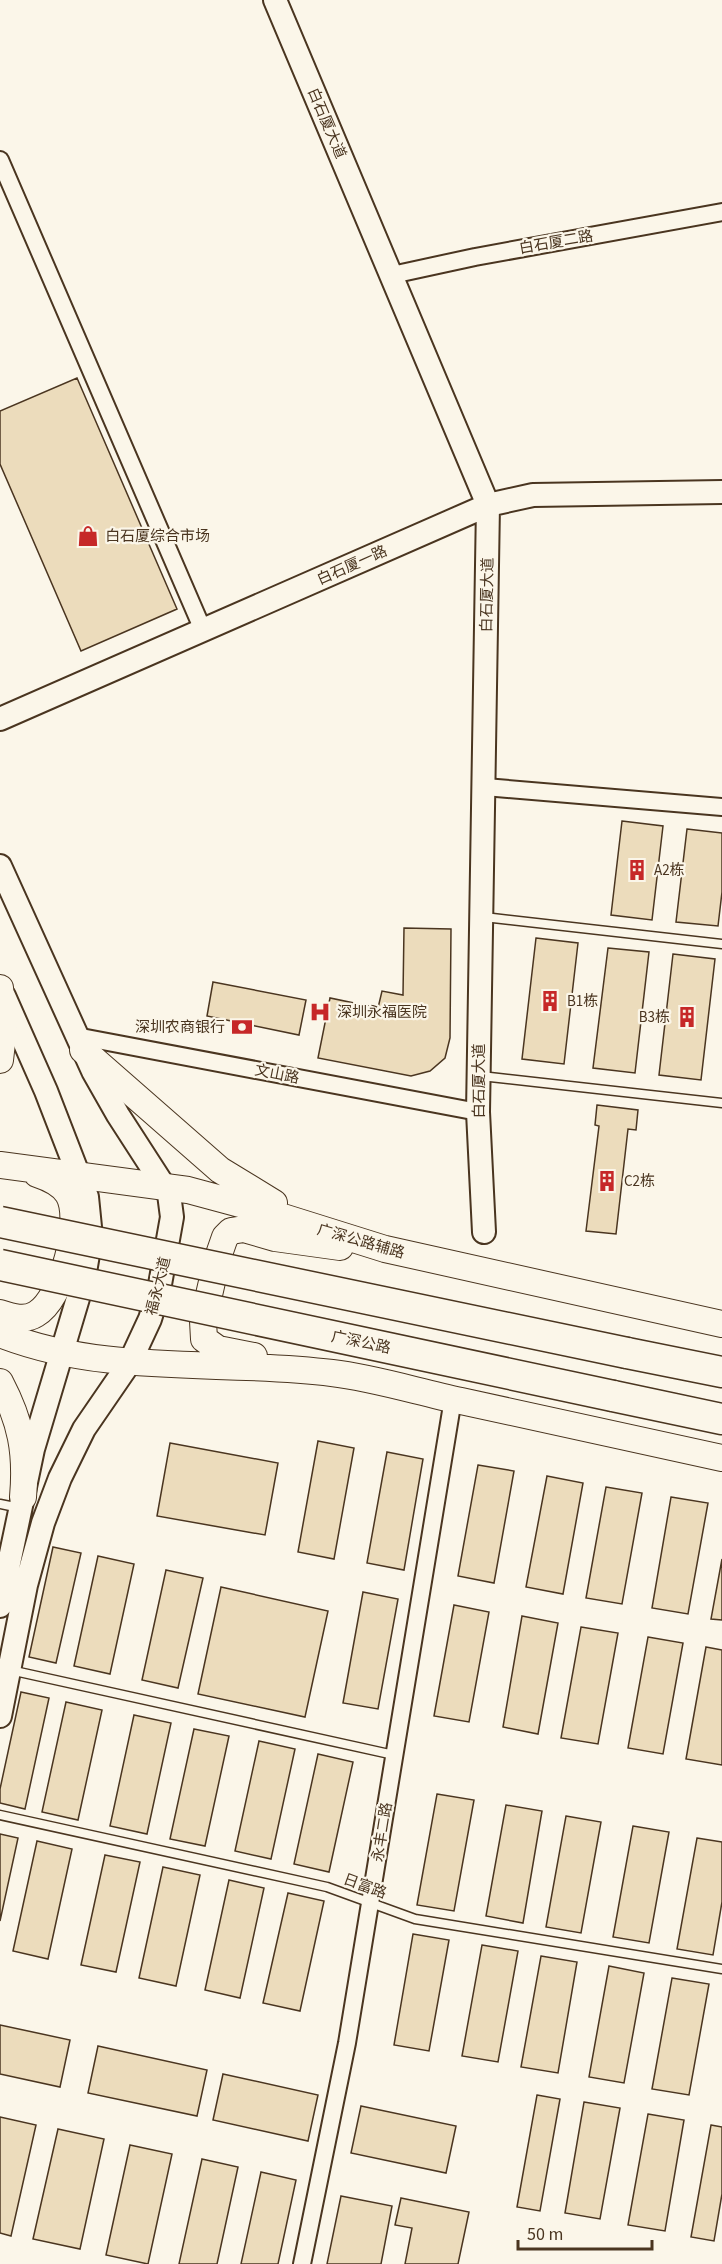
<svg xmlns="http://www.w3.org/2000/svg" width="722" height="2264" font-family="'Source Sans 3','Noto Sans SC',sans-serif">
<rect width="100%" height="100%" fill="#fbf6e9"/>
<!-- building -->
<path fill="#ecdcbc" stroke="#4a3520" stroke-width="1.5" d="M77,378L177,609L81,651L0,464V411Z
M622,821L663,826L652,920L611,915Z
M687,829L722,833V892L718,926L676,922Z
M404,928L451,929L450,1038L445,1058L430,1071L411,1076L318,1058L330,998L378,1008L382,991L403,995Z
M536,938L578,943L564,1064L522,1059Z
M608,948L649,952L635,1073L593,1068Z
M673,954L715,959L701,1080L659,1075Z
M213,982L306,1000L299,1035L207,1016Z
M597,1105L638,1110L636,1130L628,1129L616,1234L586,1231L599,1126L595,1125Z
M318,1441L354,1448L334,1559L298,1552Z
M170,1443L278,1463L265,1535L157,1516Z
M387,1452L423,1459L404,1570L367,1563Z
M478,1465L514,1471L494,1583L458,1576Z
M547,1476L583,1483L563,1594L526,1587Z
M606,1487L642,1493L622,1604L586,1598Z
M671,1497L708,1503L688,1614L652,1608Z
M53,1547L81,1553L56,1663L29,1657Z
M98,1556L134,1564L110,1674L74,1666Z
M722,1559V1620L711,1619Z
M166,1570L203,1578L178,1688L142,1680Z
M221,1587L328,1611L305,1717L198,1694Z
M363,1592L398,1599L378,1709L343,1703Z
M454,1605L489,1612L469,1722L434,1716Z
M522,1616L558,1623L538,1734L503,1727Z
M581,1627L618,1633L598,1744L561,1738Z
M648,1637L683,1643L663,1754L628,1748Z
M706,1647L722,1650V1765L686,1759Z
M21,1692L49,1698L25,1809L0,1803V1789Z
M66,1702L102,1710L78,1820L42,1812Z
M134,1715L171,1723L147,1834L110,1826Z
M194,1729L229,1736L205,1846L170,1839Z
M259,1741L295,1749L271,1859L235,1851Z
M318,1754L353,1762L329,1872L294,1864Z
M437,1794L474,1800L454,1911L417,1905Z
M506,1805L542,1811L523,1923L486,1916Z
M566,1816L601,1822L581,1933L546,1927Z
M633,1826L669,1832L649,1943L613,1937Z
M0,1834L18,1838L0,1921Z
M697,1838L722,1842V1902L713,1955L677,1949Z
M37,1841L72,1849L48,1959L13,1951Z
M105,1855L140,1862L116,1972L81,1965Z
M163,1867L200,1875L176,1986L139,1978Z
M229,1880L264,1888L240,1998L205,1990Z
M288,1893L324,1901L300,2011L263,2003Z
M413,1934L449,1940L429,2051L394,2045Z
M482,1945L518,1951L498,2062L462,2056Z
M541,1956L577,1962L558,2073L521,2067Z
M609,1966L644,1973L624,2083L589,2077Z
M672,1978L709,1984L689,2095L652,2089Z
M0,2025L70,2040L60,2087L0,2074Z
M98,2046L207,2070L197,2116L88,2093Z
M223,2074L318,2095L308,2141L213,2120Z
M537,2095L560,2099L540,2211L517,2207Z
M584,2102L620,2108L600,2219L565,2213Z
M361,2106L456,2126L446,2173L351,2153Z
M648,2114L684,2120L665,2231L628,2225Z
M0,2117L36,2125L11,2236L0,2233Z
M711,2125L722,2127V2194L714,2241L691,2237Z
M58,2129L104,2139L80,2249L33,2239Z
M130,2145L172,2154L148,2264L106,2255Z
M202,2159L238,2167L217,2264H179Z
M261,2172L296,2180L278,2264H241Z
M341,2196L392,2206L381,2264H327Z
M401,2198L469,2212L458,2264H405L412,2228L395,2225Z"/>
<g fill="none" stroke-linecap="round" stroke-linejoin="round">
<defs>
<path id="lane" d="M484,917L722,944
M481,1076L722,1103
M0,1504L20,1508
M10,1670L394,1755
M0,1815L327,1887L415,1919L722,1969"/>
<path id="street" d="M0,160L203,630
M392,275L475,257L722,212
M485,787L722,807
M76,1036L478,1112
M302,2264L347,2043L453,1399"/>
<path id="secondary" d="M275,0L488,505L478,1112L484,1232
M0,719L488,505L533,495L722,492
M0,866L93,1071L118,1115L169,1194L172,1217L159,1290L150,1319L130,1362L84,1429L60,1478L43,1523L26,1585L0,1716
M0,1606L33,1449L84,1278L91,1237L87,1197L46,1091L4,996"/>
<path id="primary" d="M83,1050L220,1170L274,1203
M0,1060L4,1025L0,988
M0,1165L188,1190L251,1207L385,1249L722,1324
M0,1313C12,1317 25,1321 36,1314C62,1300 84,1219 68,1194C61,1183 49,1178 37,1174
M0,1334C107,1376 221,1359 332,1373C375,1378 418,1392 461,1401C548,1420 635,1439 722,1458
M254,1356L218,1349L204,1339L203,1321L217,1260L225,1237L231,1231L244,1229L275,1238L340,1247
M0,1382C21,1422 27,1452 23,1497"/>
<path id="highway" d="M627,1353L722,1372
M613,1396L722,1419"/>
</defs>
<!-- lane casing -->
<use href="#lane" stroke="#4a3520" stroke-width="11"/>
<!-- street casing -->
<use href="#street" stroke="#4a3520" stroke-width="20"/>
<!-- secondary casing -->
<use href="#secondary" stroke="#4a3520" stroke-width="26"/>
<!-- primary casing -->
<use href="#primary" stroke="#4a3520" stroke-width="28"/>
<!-- highway casing -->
<use href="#highway" stroke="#4a3520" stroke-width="33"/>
<!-- lane -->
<use href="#lane" stroke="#fbf6e9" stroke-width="8"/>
<!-- street -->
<use href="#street" stroke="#fbf6e9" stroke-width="16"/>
<!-- secondary -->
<use href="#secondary" stroke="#fbf6e9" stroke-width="22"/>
<!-- primary -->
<use href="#primary" stroke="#fbf6e9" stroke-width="26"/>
<!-- highway -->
<use href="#highway" stroke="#fbf6e9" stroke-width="30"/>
<defs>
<path id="highway-bridge" d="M0,1222L627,1353
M0,1265L613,1396"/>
</defs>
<!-- highway-bridge casing -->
<use href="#highway-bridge" stroke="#4a3520" stroke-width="33" stroke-linecap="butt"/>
<!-- highway-bridge -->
<use href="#highway-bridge" stroke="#fbf6e9" stroke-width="30"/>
</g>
<!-- icons -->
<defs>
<symbol id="shop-bare" viewBox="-9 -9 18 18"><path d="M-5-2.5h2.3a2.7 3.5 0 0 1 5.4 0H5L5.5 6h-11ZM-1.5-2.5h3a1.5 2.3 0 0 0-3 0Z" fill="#c62828" stroke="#fbf6e9" stroke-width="2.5" paint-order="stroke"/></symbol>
<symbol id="building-bare" viewBox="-9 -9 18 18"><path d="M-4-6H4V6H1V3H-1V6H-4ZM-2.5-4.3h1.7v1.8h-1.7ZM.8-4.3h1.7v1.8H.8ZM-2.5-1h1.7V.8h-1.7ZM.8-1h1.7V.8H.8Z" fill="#c62828" stroke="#fbf6e9" stroke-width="2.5" paint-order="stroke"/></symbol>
<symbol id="hospital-bare" viewBox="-9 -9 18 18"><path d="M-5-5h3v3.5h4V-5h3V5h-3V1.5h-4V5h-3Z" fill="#c62828" stroke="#fbf6e9" stroke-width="2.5" paint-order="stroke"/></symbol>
<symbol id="bank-bare" viewBox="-9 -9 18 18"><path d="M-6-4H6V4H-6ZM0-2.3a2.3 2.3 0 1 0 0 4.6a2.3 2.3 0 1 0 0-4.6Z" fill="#c62828" stroke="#fbf6e9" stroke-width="2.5" paint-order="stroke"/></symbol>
</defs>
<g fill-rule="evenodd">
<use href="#shop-bare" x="73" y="521" width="30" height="30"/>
<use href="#building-bare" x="622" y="855" width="30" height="30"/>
<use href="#building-bare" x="535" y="986" width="30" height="30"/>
<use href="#hospital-bare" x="305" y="997" width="30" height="30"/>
<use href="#building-bare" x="672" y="1002" width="30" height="30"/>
<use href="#bank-bare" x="227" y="1012" width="30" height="30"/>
<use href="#building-bare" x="592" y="1166" width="30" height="30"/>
</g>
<g text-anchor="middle" stroke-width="4.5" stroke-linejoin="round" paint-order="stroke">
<!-- street labels -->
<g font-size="15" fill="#4a3520" stroke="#fbf6e9">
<text transform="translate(327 123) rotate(67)" y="5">白石厦大道</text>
<text transform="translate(556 242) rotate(-10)" y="5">白石厦二路</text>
<text transform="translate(352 565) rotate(-24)" y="5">白石厦一路</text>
<text transform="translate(487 595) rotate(-89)" y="5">白石厦大道</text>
<text transform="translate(277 1074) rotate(11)" y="5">文山路</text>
<text transform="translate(479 1081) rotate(-90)" y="5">白石厦大道</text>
<text transform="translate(361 1241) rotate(16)" y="5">广深公路辅路</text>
<text transform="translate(158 1286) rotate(-76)" y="5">福永大道</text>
<text transform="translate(361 1342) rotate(12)" y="5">广深公路</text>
<text transform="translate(382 1832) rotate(-81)" y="5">永丰二路</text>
<text transform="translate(365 1886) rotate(20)" y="5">日富路</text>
</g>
<!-- poi labels -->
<g font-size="15" fill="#4a3520" stroke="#fbf6e9" text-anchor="start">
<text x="105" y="541">白石厦综合市场</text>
<text x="654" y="875">A2栋</text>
<text x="567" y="1006">B1栋</text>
<text x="337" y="1017">深圳永福医院</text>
<text x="670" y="1022" text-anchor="end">B3栋</text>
<text x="225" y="1032" text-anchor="end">深圳农商银行</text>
<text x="624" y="1186">C2栋</text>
</g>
</g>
<!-- scale -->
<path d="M518 2240v9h134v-9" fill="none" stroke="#4a3520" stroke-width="3"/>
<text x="527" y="2240" font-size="18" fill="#4a3520" stroke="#fbf6e9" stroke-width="4.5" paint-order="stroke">50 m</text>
</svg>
